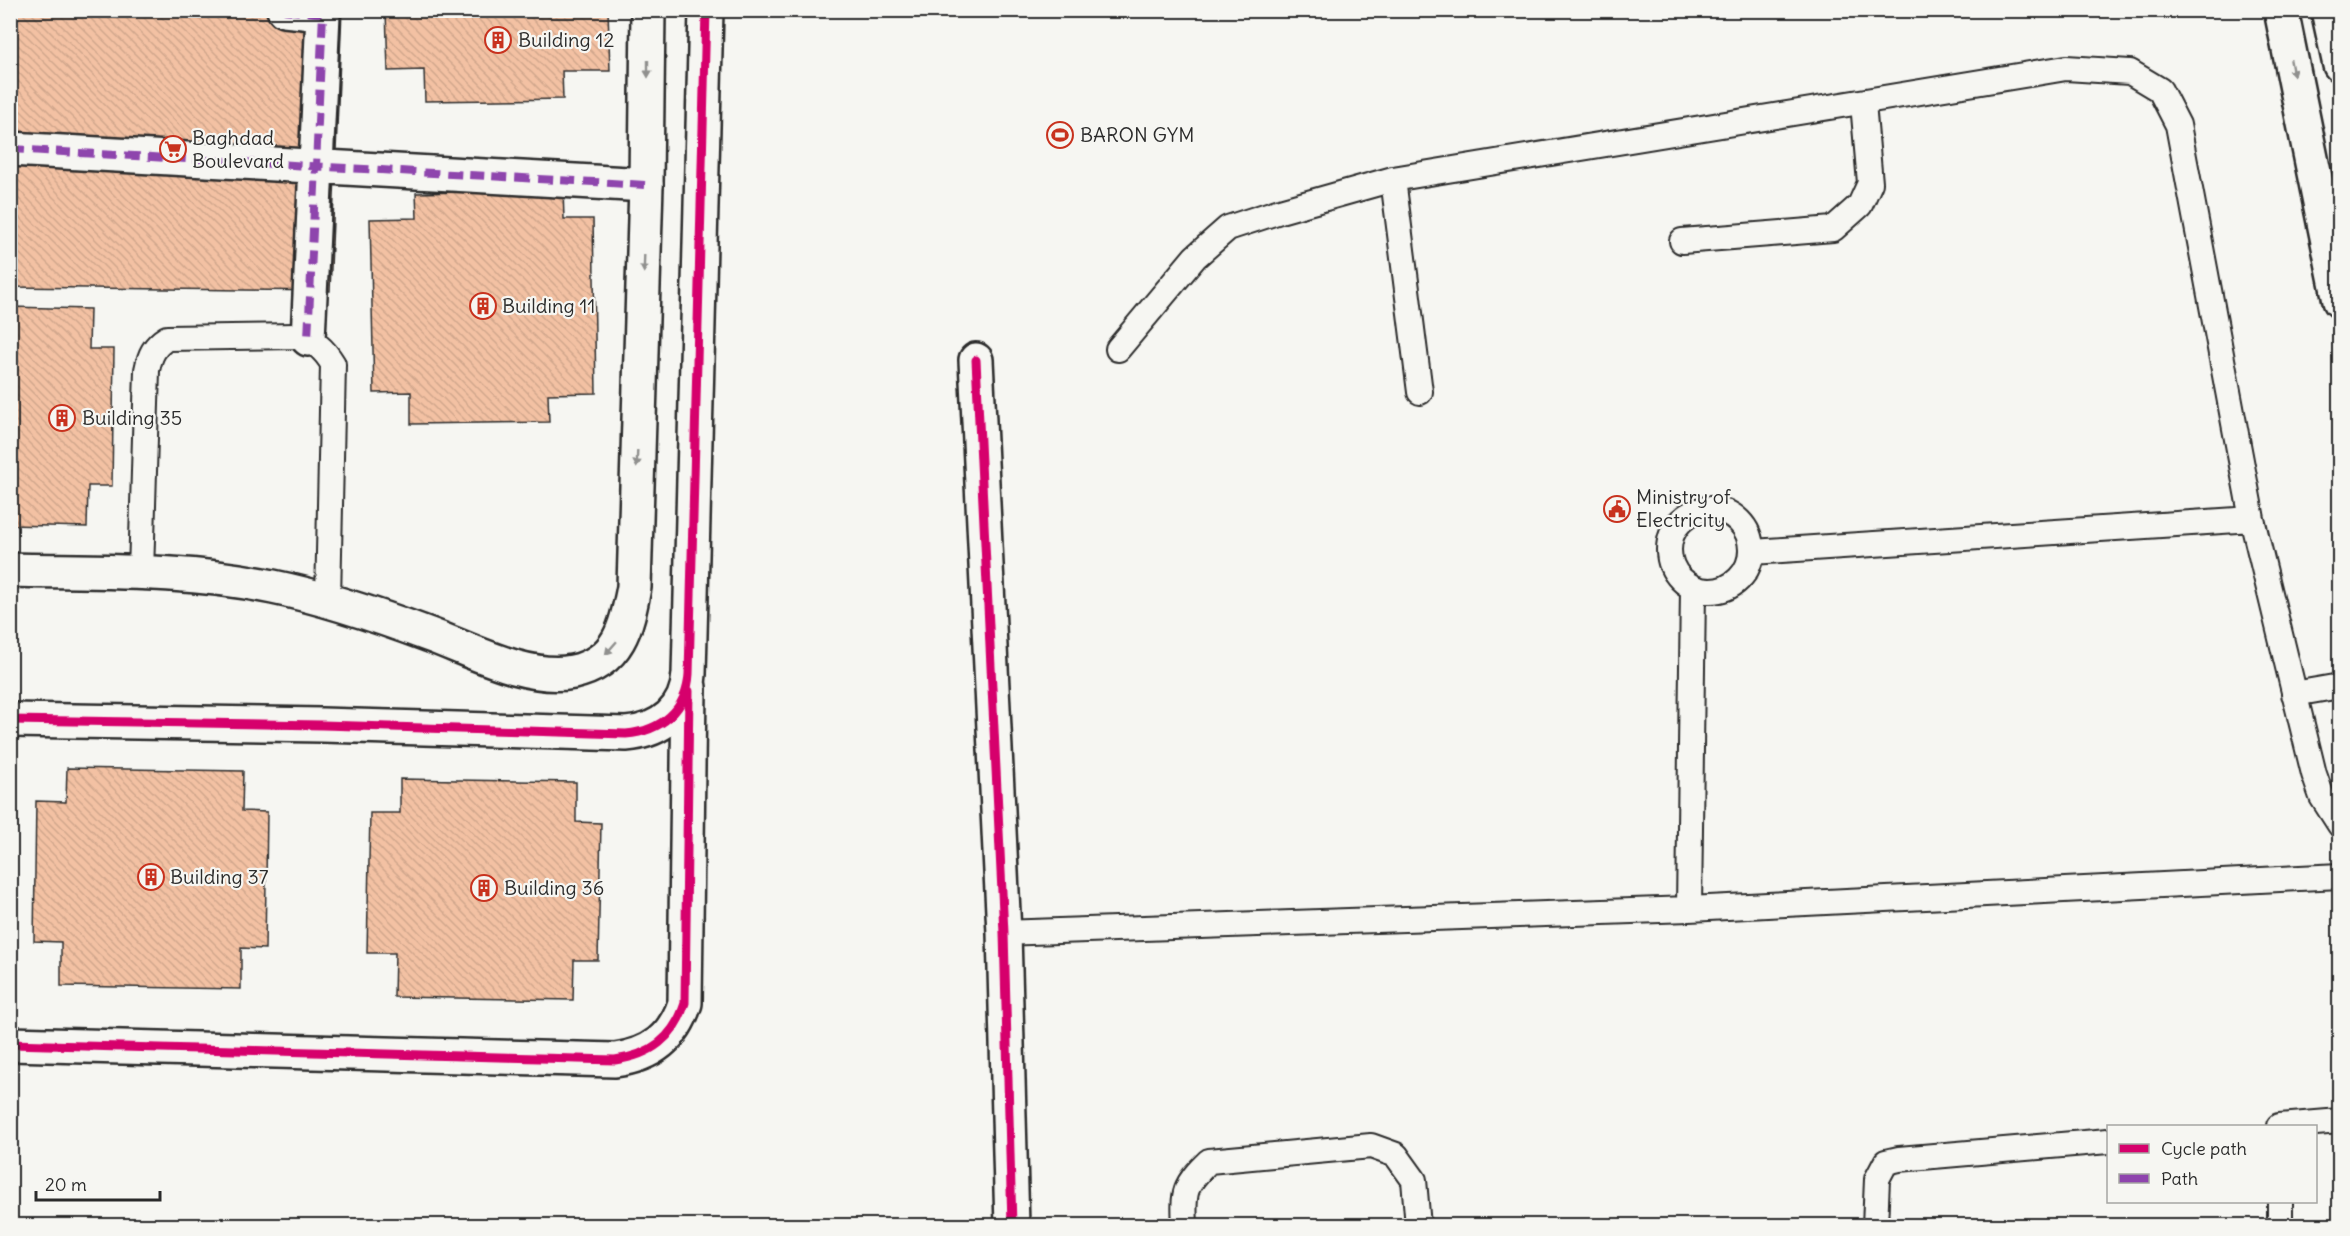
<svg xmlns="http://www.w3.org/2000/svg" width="2350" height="1236" font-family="Delius,sans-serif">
<defs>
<pattern id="building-back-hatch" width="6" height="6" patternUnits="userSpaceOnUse" patternTransform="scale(1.5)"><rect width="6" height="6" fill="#f3c1a3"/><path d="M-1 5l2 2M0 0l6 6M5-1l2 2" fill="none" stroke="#d0a68c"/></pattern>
</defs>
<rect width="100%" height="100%" fill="#f6f6f2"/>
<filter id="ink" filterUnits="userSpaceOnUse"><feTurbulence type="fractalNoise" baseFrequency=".0167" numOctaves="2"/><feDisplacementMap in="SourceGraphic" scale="12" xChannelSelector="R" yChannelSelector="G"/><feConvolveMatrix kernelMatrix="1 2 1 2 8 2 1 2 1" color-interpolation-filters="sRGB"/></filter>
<g filter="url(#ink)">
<!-- building -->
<path fill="url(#building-back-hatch)" stroke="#2b2b2b" stroke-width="1.5" d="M10,10H342L330,291L10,287Z
M386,10H608L610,71H562L563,99L425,101L424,70L388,71Z
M563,190L564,219H593L596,393L548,394L549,422L411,424V392L374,393L370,219L417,218L416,193Z
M10,307L90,309L89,349H114L112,486H88L87,527L10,525Z
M67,768L243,771L242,811L267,812L265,949L241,948V989L61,986V942L34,941L36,801L66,802Z
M400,779L576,782V822L601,823L598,960H574L573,1000L394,997L395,953H367L370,813H400Z"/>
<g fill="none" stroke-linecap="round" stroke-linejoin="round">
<defs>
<path id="service" d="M1393,179L1420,392
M1682,241L1833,229L1860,205L1870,183L1863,103
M1118,349L1195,257L1228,228L1280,211L1393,179L2066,68L2130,72L2160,90L2178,125L2252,519L2314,774L2322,797L2340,825
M1669 550a41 41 0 1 1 82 0a41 41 0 1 1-82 0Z
M1752,552L2252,519
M141,573L147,370C150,355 154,346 167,338L297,336C314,340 324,349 333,364L328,600
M2294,694L2340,686
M1689,909L1693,588
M1004,933L1689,909L2340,876
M2279,1126L2340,1121
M1185,1226C1183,1191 1184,1185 1209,1161L1371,1146L1396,1155L1414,1180L1418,1226
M1875,1226L1877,1179L1886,1162L1899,1159L2108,1141
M2280,1226V1202"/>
<path id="pedestrian" d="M284,10L323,14L308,339
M10,149L646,185"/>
<path id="minor" d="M976,360L1004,933L1012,1226
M10,570C98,572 187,569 273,587C327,598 379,616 430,635C471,650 528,681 573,672C619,662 627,626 634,587L646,185L648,10
M10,720L322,725L626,734C661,731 687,710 689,674L706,10
M10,1044L615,1060C651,1055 674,1038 685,1003L689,687"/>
<path id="tertiary" d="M2281,10L2340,301
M2328,10L2340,65"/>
</defs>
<!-- service casing -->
<use href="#service" stroke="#2b2b2b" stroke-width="28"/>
<!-- pedestrian casing -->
<use href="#pedestrian" stroke="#2b2b2b" stroke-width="38"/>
<!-- minor casing -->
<use href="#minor" stroke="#2b2b2b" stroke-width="38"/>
<!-- tertiary casing -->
<use href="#tertiary" stroke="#2b2b2b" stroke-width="38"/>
<!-- service -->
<use href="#service" stroke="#f6f6f2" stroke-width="24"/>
<!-- pedestrian -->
<use href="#pedestrian" stroke="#f6f6f2" stroke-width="33"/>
<!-- minor -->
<use href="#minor" stroke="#f6f6f2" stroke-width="33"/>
<!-- tertiary -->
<use href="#tertiary" stroke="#f6f6f2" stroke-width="33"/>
<!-- quiet -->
<path stroke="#8e44ad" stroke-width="8" stroke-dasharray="15 8" stroke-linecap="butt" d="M284,10L323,14L308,339
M10,149L646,185"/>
<defs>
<path id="cycleway" d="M976,360L1004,933L1012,1226
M10,720L322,725L626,734C661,731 687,710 689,674L706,10
M10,1044L615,1060C651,1055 674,1038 685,1003L689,691"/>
</defs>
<!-- cycleway casing -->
<use href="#cycleway" stroke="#f6f6f2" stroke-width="13"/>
<!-- cycleway -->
<use href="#cycleway" stroke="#d6006c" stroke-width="9"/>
</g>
<!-- one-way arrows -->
<defs><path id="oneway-solid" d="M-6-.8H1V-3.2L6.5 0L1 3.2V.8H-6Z" transform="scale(1.5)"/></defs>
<g fill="#90908e">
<use href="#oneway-solid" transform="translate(2292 68) rotate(79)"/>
<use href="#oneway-solid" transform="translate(648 69) rotate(90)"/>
<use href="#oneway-solid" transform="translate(644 264) rotate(92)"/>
<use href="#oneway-solid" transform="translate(637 459) rotate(92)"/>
<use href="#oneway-solid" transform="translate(611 648) rotate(131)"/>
</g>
</g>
<!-- icons -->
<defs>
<symbol id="building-ring" viewBox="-11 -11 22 22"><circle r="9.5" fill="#f6f6f2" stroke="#c8321e" stroke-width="1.5"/><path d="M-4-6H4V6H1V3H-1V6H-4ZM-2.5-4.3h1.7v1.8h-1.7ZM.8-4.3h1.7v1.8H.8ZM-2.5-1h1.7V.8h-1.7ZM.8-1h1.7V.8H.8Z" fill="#c8321e"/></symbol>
<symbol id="stadium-ring" viewBox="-11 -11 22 22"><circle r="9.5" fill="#f6f6f2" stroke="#c8321e" stroke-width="1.5"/><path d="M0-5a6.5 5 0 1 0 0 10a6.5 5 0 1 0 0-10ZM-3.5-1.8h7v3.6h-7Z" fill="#c8321e"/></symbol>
<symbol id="supermarket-ring" viewBox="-11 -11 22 22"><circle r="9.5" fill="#f6f6f2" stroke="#c8321e" stroke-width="1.5"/><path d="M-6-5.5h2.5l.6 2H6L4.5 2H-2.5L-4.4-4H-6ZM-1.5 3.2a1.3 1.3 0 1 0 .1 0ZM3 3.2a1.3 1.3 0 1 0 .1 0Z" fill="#c8321e"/></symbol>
<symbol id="civic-ring" viewBox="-11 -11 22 22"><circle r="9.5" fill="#f6f6f2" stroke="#c8321e" stroke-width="1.5"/><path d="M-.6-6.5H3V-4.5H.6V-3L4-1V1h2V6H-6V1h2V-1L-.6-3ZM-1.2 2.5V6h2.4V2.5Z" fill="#c8321e"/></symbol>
</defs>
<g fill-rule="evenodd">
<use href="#building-ring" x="483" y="25" width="30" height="30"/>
<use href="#stadium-ring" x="1045" y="120" width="30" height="30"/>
<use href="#supermarket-ring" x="158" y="134" width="30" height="30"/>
<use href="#building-ring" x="468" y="291" width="30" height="30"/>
<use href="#building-ring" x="47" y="403" width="30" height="30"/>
<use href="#civic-ring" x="1602" y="494" width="30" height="30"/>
<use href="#building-ring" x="136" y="862" width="30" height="30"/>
<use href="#building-ring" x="469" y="873" width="30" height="30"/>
</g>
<g text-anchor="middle" stroke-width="4.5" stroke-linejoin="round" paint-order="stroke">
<!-- poi labels -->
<g font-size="20" fill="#2b2b2b" stroke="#f6f6f2" text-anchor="start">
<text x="518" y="47">Building 12</text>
<text x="1080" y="142">BARON GYM</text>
<text x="192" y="145">Baghdad<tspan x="192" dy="23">Boulevard</tspan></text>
<text x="502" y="313">Building 11</text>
<text x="82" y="425">Building 35</text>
<text x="1636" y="504">Ministry of<tspan x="1636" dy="23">Electricity</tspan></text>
<text x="170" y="884">Building 37</text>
<text x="504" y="895">Building 36</text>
</g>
</g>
<!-- margin -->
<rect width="2350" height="1236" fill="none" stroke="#f6f6f2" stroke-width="36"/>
<rect x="18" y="18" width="2314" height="1200" fill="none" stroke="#2b2b2b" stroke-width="2" filter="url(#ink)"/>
<!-- legend -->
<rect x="2107" y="1125" width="210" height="78" fill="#f6f6f2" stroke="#a5a5a2" stroke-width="1.5"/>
<rect x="2119" y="1144" width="30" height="9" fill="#d6006c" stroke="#a5a5a2" stroke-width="1.5"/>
<text x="2161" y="1155" font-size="18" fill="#2b2b2b">Cycle path</text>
<rect x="2119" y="1174" width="30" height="9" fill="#8e44ad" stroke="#a5a5a2" stroke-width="1.5"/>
<text x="2161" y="1185" font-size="18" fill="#2b2b2b">Path</text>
<!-- scale -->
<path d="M36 1191v9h124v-9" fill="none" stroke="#2b2b2b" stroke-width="3"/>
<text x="45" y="1191" font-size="18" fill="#2b2b2b" stroke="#f6f6f2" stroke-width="4.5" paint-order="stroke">20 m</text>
</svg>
